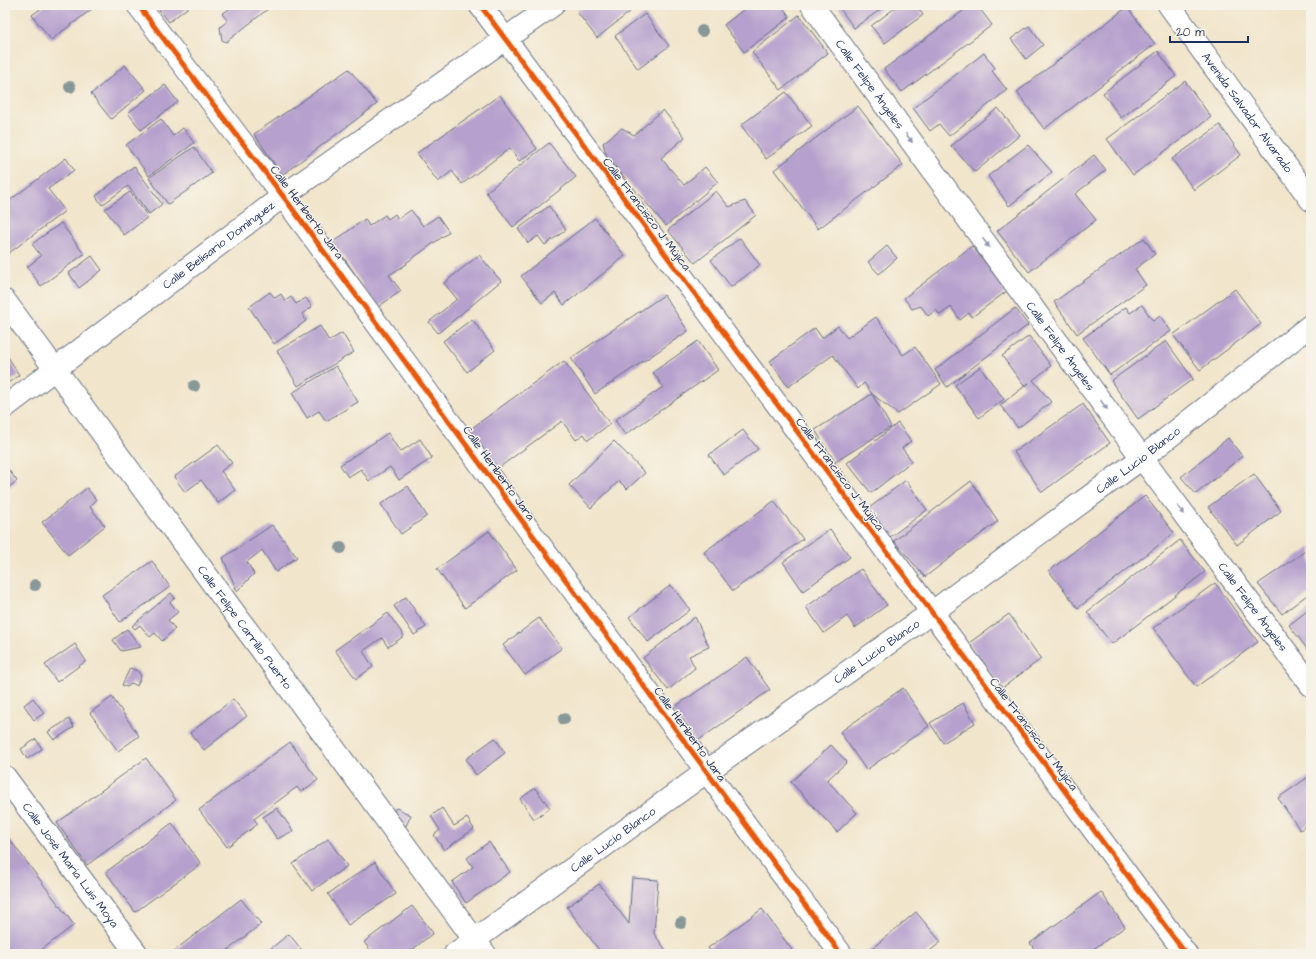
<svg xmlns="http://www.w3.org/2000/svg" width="1316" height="959" font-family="'Architects Daughter',sans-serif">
<rect width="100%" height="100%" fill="#f7f3e8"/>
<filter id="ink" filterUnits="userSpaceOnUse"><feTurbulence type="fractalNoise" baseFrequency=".025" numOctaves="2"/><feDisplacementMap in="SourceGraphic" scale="8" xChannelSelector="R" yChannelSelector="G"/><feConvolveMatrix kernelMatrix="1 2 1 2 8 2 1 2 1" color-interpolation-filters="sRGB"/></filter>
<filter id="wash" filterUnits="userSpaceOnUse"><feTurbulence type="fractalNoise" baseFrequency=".012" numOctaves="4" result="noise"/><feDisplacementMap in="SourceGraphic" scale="16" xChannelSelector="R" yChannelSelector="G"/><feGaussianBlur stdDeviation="0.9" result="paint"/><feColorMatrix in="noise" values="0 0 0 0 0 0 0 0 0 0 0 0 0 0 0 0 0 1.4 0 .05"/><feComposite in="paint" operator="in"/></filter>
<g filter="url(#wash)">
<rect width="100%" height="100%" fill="#f1e5cb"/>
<g id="blocks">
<!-- building -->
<path fill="#b6a0cd" d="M46,5H89L92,9L51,40L32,15Z
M158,5H191L169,22L156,6Z
M226,5H273L226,42L222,40L220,27L228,21L222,14L229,9Z
M587,5H626L631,11L597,38L577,12Z
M749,5H781L790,17L744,52L724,25Z
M840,5H887L854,28L838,6Z
M899,5H916L923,15L885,43L871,26Z
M971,5H977L992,25L902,92L884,69Z
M1127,7L1155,44L1044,129L1017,92Z
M645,14L669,46L638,69L615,36Z
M799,15L828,53L781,90L752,52Z
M1029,26L1043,45L1026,59L1011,39Z
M1158,51L1176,76L1121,118L1103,93Z
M984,53L995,68L992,71L1007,90L949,136L939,124L930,131L913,108Z
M125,65L146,90L111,119L91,94Z
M349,69L377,104L282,175L254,134Z
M1185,81L1211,117L1133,175L1107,139Z
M165,85L178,102L141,130L128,113Z
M786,92L812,126L766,159L741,125Z
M500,95L537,149L519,161L510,148L462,184L452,171L438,182L417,153Z
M858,106L903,165L818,229L774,170Z
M998,108L1020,135L975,172L951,146Z
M663,110L685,137L661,158L684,185L705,167L718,182L666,226L607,157L603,143L622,128L634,135Z
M161,119L173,136L183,128L194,143L149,176L126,145Z
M1220,125L1241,155L1194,190L1172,159Z
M549,143L576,177L513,227L486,192Z
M1028,145L1052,172L1009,206L988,176Z
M194,147L212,173L168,204L149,178Z
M1094,155L1106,170L1075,194L1096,220L1029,272L997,231Z
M66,158L74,170L48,189L65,211L5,256V204Z
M134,166L162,204L149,214L128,186L102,205L96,196Z
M716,191L729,207L745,201L756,215L695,263L668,230Z
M130,192L148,217L124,235L105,209Z
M549,206L566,230L545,245L538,236L528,243L518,229Z
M411,210L423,226L438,216L449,232L406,263L407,264L389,275L401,291L378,307L361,285L362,284L333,242L365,219L369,226L385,215L388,219L395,214L398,219Z
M595,218L625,256L564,305L555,293L542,303L521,276Z
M61,223L84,254L41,286L27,267L41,256L32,244Z
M740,238L760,265L731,287L711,260Z
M1144,238L1155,254L1135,269L1146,285L1077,334L1054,302Z
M887,246L897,258L879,274L868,262Z
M972,246L1007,291L972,317L969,313L960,320L951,307L940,315L936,310L928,316L921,306L912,309L904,298Z
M479,255L501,281L438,333L429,322L457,299L444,283Z
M92,256L102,270L79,288L69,273Z
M1235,289L1261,324L1200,370L1173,335Z
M270,292L275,298L281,294L285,301L291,297L296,304L306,298L312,307L302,314L306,321L274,344L249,307Z
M664,295L688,331L595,394L571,358Z
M1142,305L1153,321L1160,316L1171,331L1110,375L1083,338L1126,307L1130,313Z
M1015,308L1028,325L947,387L935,370Z
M876,317L903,355L915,347L941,384L898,414L872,394L891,427L835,462L815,430L872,394L864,383L858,389L833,355L788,387L770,361L815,328L822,338L838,326L847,338Z
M472,319L495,350L467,372L443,341Z
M320,326L329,341L342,333L354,352L298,386L277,351Z
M1029,336L1051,366L1033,380L1051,402L1018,428L1000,405L1029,383L1024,386L1002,356Z
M698,341L718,370L625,435L615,420L663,387L653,372Z
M1166,341L1193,379L1138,419L1111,381Z
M7,355L19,375L5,385V356Z
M564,361L610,424L588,440L584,434L576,440L562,421L493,472L465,433Z
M336,366L358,402L326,421L319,411L307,418L292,393Z
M980,367L1004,399L979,418L955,385Z
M1083,404L1110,443L1042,492L1014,452Z
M898,423L911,441L902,448L912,461L871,493L847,463Z
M743,430L758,449L724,475L709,455Z
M388,433L400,452L420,439L432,458L399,480L390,467L369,481L361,469L348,477L340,465Z
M1228,438L1242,456L1196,494L1181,477Z
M614,441L645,473L627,489L619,481L591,508L569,485Z
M218,445L232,463L221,471L235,490L218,503L201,480L185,492L174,477Z
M5,465L17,481L5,490Z
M1254,474L1281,511L1237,545L1208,507Z
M906,480L927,510L890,537L869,508Z
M971,481L998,521L925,577L894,541Z
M408,486L427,516L401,534L381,504Z
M87,488L96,500L90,507L105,526L68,555L42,522Z
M1145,496L1174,533L1078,608L1049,571Z
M774,501L803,539L733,591L704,552Z
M272,525L297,557L276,572L262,550L247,562L254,574L237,591L223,558Z
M830,529L850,557L803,591L783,562Z
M489,531L517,570L465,608L437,569Z
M1180,540L1205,572L1112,644L1087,612Z
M1311,547V592L1282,614L1258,584Z
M152,561L170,587L120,622L102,595Z
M861,569L887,605L855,628L847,616L824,633L806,607Z
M1215,583L1258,642L1196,687L1153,628Z
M671,585L690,610L648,642L629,617Z
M171,593L175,598L170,602L178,612L168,620L175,629L162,641L155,633L150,637L140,625L135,629L132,626Z
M406,597L426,627L414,635L394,606Z
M1311,608V654L1289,625Z
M388,613L404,636L388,647L382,638L363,651L373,667L356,679L335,650Z
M1009,614L1041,659L1002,688L969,643Z
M695,617L709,647L689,656L695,668L668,690L643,658Z
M539,618L562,648L525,675L503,645Z
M127,629L141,647L121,651L113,640Z
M75,644L86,661L57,682L45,665Z
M747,657L770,690L696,742L672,709Z
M130,668L138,671L141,676L137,686L132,683L127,687L122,685Z
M903,688L929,726L866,770L840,732Z
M112,697L139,736L118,751L90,713Z
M33,698L44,713L34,720L24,705Z
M233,699L247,716L204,750L190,733Z
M963,703L975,723L943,743L930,723Z
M69,719L74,727L54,740L48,732Z
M495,738L505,753L476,775L466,759Z
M36,739L42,749L27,759L21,749Z
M290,742L318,780L301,792L297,787L254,819L258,824L227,847L199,810Z
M831,745L847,762L827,780L857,813L837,832L791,782Z
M146,758L176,800L87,865L57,823Z
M1311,775V822L1300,830L1278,798Z
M535,788L550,808L534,819L520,799Z
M277,808L293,831L277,839L263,817Z
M396,808L411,815L406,826L400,824L393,812Z
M442,808L454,826L467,818L474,829L444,850L434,835L440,830L431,816Z
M172,823L201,864L135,912L106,872Z
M7,836L74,925L36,954H5V838Z
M328,839L347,866L312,891L293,864Z
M489,842L510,872L466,903L452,882L473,867L467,858Z
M375,862L396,894L348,925L328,894Z
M632,878L658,880L654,934L669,954H602L567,907L599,884L629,924Z
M1101,892L1125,927L1086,954H1038L1030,943Z
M241,899L261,924L223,954H170Z
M412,906L433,933L407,954H373L364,942Z
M762,909L792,950L786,954H713L708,948Z
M916,912L941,942L926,954H865Z
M289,934L305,954H264Z"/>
</g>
</g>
<g filter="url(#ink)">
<use href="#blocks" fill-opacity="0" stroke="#666f84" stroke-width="1"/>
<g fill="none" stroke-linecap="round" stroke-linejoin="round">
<defs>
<g id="minor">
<path d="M138,5L283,196L841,954"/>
<path d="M480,5L1186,954"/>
<path id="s1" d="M812,5L1142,458L1311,685"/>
<path id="s2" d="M1169,5L1311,200"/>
<path id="s3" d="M5,301L485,954"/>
<path id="s4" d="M5,407L283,196L553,5"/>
<path id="s5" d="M5,777L137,954"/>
<path id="s6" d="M455,954L706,772L931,613L1142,458L1311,325"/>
</g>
</defs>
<!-- minor casing -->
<use href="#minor" stroke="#666f84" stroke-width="24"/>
<!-- minor -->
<use href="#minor" stroke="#fff" stroke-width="22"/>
<defs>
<path id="cycleway" d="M138,5L283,196L841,954
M480,5L1186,954"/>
</defs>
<!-- cycleway casing -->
<use href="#cycleway" stroke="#f7f3e8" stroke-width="8"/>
<!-- cycleway -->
<use href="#cycleway" stroke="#e8590c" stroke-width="5"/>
</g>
<!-- trees -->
<g fill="#889898">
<circle cx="702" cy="31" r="6"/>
<circle cx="70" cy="87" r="6"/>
<circle cx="194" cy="386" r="6"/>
<circle cx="341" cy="548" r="6"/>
<circle cx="35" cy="585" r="6"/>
<circle cx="564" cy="719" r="6"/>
<circle cx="681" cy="923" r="6"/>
</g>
<!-- one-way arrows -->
<defs><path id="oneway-solid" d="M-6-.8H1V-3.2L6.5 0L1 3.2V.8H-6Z"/></defs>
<g fill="#8d97ae">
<use href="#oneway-solid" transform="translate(909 138) rotate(54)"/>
<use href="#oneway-solid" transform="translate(986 243) rotate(54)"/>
<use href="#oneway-solid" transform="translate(1104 405) rotate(54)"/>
<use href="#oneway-solid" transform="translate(1181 510) rotate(53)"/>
</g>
</g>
<g text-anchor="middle" stroke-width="3" stroke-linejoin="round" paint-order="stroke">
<!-- street labels -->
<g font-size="12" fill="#1b2f5e" stroke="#f7f3e8">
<text dy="4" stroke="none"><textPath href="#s1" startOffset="98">Calle Felipe Ángeles</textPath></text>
<text dy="4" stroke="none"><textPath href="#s2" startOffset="133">Avenida Salvador Alvarado</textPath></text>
<text transform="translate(307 212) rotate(53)" y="4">Calle Heriberto Jara</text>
<text transform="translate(647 214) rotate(53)" y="4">Calle Francisco J. Mújica</text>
<text dy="4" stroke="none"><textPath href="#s4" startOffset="268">Calle Belisario Domínguez</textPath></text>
<text dy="4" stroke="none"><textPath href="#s1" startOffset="422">Calle Felipe Ángeles</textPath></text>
<text dy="4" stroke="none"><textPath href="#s6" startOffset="843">Calle Lucio Blanco</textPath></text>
<text transform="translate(499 473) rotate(54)" y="4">Calle Heriberto Jara</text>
<text transform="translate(840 474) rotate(53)" y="4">Calle Francisco J. Mújica</text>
<text dy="4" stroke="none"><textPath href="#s1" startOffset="746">Calle Felipe Ángeles</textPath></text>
<text dy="4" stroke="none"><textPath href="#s3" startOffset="405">Calle Felipe Carrillo Puerto</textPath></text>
<text dy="4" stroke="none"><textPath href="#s6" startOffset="519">Calle Lucio Blanco</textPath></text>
<text transform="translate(690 734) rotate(54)" y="4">Calle Heriberto Jara</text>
<text transform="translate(1034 734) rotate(53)" y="4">Calle Francisco J. Mújica</text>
<text dy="4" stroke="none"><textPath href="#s6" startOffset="195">Calle Lucio Blanco</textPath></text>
<text dy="4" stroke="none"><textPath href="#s5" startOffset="110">Calle José María Luis Moya</textPath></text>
</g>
</g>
<!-- margin -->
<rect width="1316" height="959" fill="none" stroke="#f7f3e8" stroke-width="20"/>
<!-- scale -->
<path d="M1170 36v6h78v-6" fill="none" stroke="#1b2f5e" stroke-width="2"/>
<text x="1176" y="36" font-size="12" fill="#1b2f5e" stroke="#f7f3e8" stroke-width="3" paint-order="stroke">20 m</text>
</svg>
